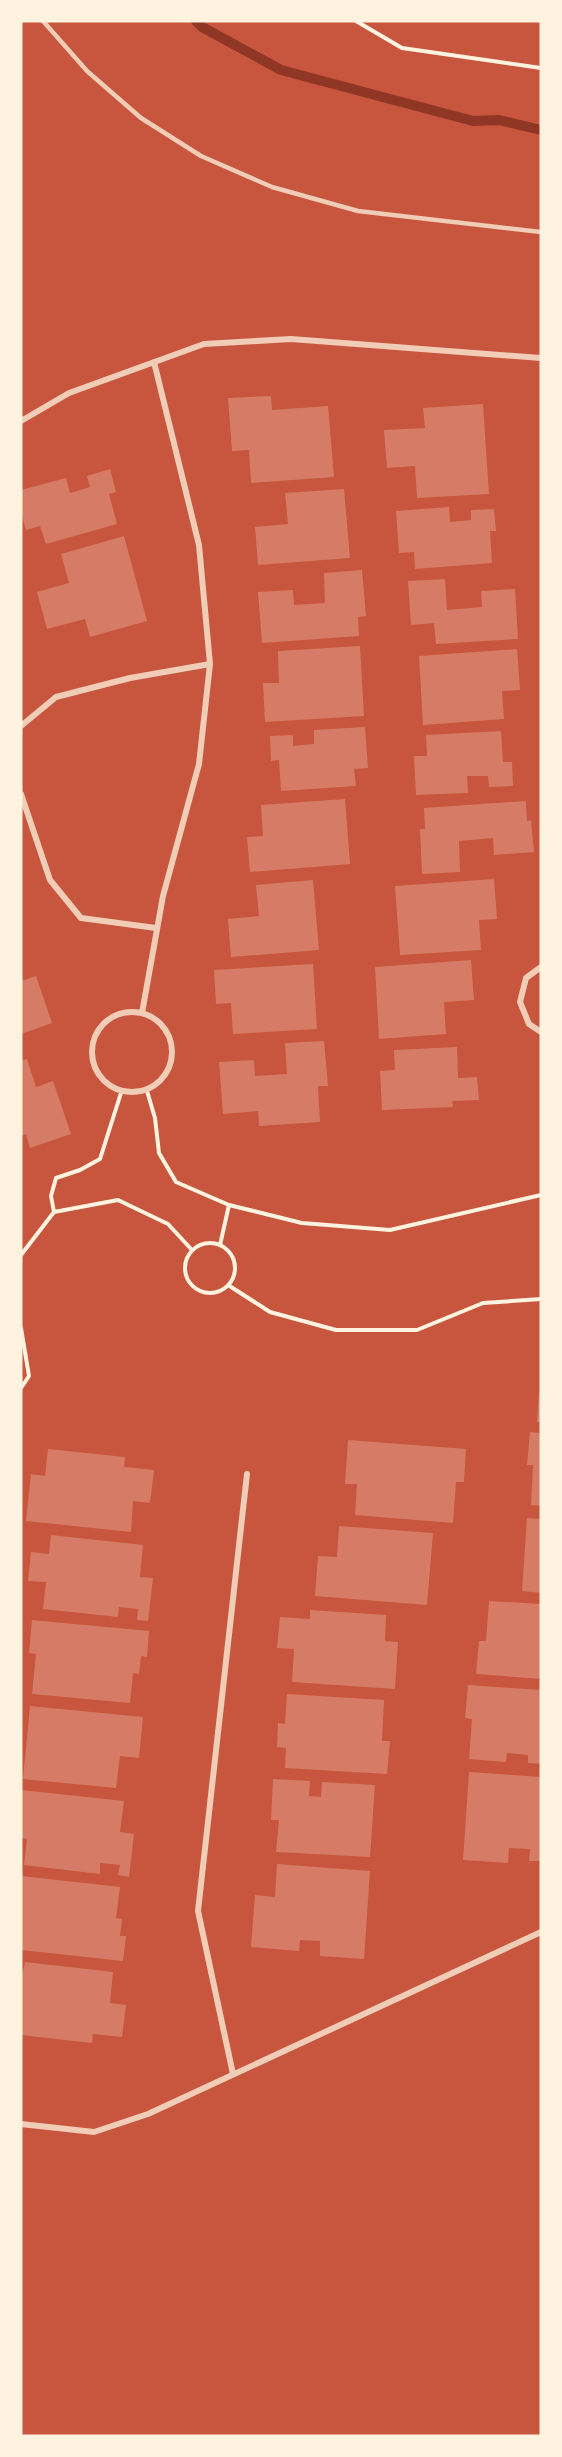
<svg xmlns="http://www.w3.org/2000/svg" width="562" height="2457" font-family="'IBM Plex Serif',serif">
<rect width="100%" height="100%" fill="#c8553d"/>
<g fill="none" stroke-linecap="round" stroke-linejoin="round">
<!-- stream -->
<path stroke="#8f3625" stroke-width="10" d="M196,21L202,27L281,70L473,121L499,120L541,130"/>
</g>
<!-- building -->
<path fill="#d67c66" d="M271,396L272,410L328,406L334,477L251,483L249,450L232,451L228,398Z
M483,404L489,494L417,498L415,466L387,468L384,430L425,428L423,408Z
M110,469L116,492L109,494L117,524L46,544L40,526L26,530L21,511V490L66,478L70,493L90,487L87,476Z
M344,489L350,558L258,565L255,527L288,524L285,493Z
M449,507L450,522L471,520V510L494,509L496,531H490L492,563L415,569L414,552L399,553L396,511Z
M124,536L147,621L90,637L85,619L47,629L37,592L69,583L61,554Z
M362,570L366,616L358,617L359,636L262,643L258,592L293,590L294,605L325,603L324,573Z
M445,579L447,610L482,607L481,591L515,589L518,639L436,644L434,623L411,625L408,581Z
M360,646L364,716L265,722L263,683H279L278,651Z
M517,649L520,690L502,691L504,719L423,725L419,656Z
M365,727L368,768L354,769L356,786L281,791L279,760L271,761L270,736L293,735V746L314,744V730Z
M501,731L503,762H512L513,786L489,787L488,776H467L468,793L416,795L414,756H427L426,735Z
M345,799L350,864L250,872L247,837L263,836L261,805Z
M526,801L527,821L531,820L534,852L494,855L493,838L459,841L460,872L422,874L420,829H425L424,808Z
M494,879L497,919L479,920L481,950L400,955L395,886Z
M313,880L319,950L231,957L228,919L259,916L256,885Z
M471,960L474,1000L444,1002L446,1034L379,1039L375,967Z
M313,964L317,1029L233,1034L231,1003L216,1004L214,970Z
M36,976L52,1023L21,1034V981Z
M324,1041L328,1086H318L320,1122L259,1126L258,1111L223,1114L219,1062L254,1060L255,1076L287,1074L285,1043Z
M457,1047L458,1078L477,1077L479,1100L452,1101L453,1107L382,1110L380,1071L395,1070L394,1050Z
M27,1059L36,1087L53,1081L71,1134L30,1148L26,1134L21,1136V1061Z
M539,1392H541V1422H537Z
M530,1432L541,1433V1506L531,1505L533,1465H527Z
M348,1440L466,1449L464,1482H456L453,1523L355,1515L357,1484H345Z
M48,1449L125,1457L124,1467L154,1470L150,1503L133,1501L131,1532L26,1521L31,1474L45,1476Z
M527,1518L541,1519V1593L522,1591Z
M339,1526L433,1533L427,1605L315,1596L318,1556L337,1557Z
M51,1535L143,1545L140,1577L153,1578L148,1621L137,1620L138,1609L119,1607L118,1617L43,1609L46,1582L28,1581L31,1552L49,1554Z
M489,1601L541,1604V1679L476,1674L479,1641H486Z
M310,1610L386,1615L385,1641L398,1642L395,1689L292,1682L294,1649L277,1648L280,1617L310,1619Z
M32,1620L149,1631L147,1657L141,1656L139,1674L133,1673L130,1703L32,1694L36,1654L29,1653Z
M468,1685L541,1690V1764L528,1763V1755L507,1753L506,1762L469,1759L472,1719L465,1718Z
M287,1694L384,1700L382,1741H390L387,1774L285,1768L286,1748L277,1747L278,1723L285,1724Z
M30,1706L143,1717L139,1758L120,1756L116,1788L23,1779Z
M469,1772L541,1777V1861H529L530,1849L509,1848L508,1863L463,1860Z
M273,1779L310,1781L309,1796L321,1797L322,1782L375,1785L370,1857L276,1852L279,1820H271Z
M21,1790L124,1801L120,1832L134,1834L129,1877L118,1875L120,1865L100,1863V1874L24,1865L27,1839L21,1838Z
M277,1864L370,1871L364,1959L320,1956V1941L300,1940L299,1951L251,1947L255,1895L275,1897Z
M21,1876L120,1887L116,1918L122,1919L120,1936H126L123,1961L21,1950Z
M25,1962L113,1972L110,2003L126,2005L122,2037L93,2034L92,2043L21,2035V1981Z"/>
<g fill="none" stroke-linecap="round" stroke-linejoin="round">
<!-- path -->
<path stroke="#fff3e0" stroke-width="4" d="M356,21L402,48L541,68
M147,1091L155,1118L159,1153L176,1182L229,1205L302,1223L390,1230L541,1195
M54,1212L51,1196L56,1178L80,1170L100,1159L121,1093
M185 1268a25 25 0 1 1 50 0a25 25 0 1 1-50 0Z
M220,1245L229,1205
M21,1255L54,1212L118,1200L168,1224L192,1250
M228,1285L270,1312L336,1330H417L483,1303L541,1299
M21,1328L29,1376L21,1388"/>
<!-- service -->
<path stroke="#f1ccb7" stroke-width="4.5" d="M43,21L87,71L141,118L201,156L272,187L358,211L541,232"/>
<!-- minor -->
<path stroke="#f1ccb7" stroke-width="6" d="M21,421L69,393L204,344L291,339L541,358
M21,726L56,697L130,678L210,664
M21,794L50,880L81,918L156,928
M541,967L526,978L520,1002L529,1024L541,1032
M92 1052a40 40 0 1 1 80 0a40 40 0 1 1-80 0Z
M142,1013L163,896L199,764L210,664L199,545L154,362
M233,2074L198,1911L247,1474
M21,2124L94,2132L148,2114L541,1932"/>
</g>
<!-- border -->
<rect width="562" height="2457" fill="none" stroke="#fff3e0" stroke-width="45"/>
</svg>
